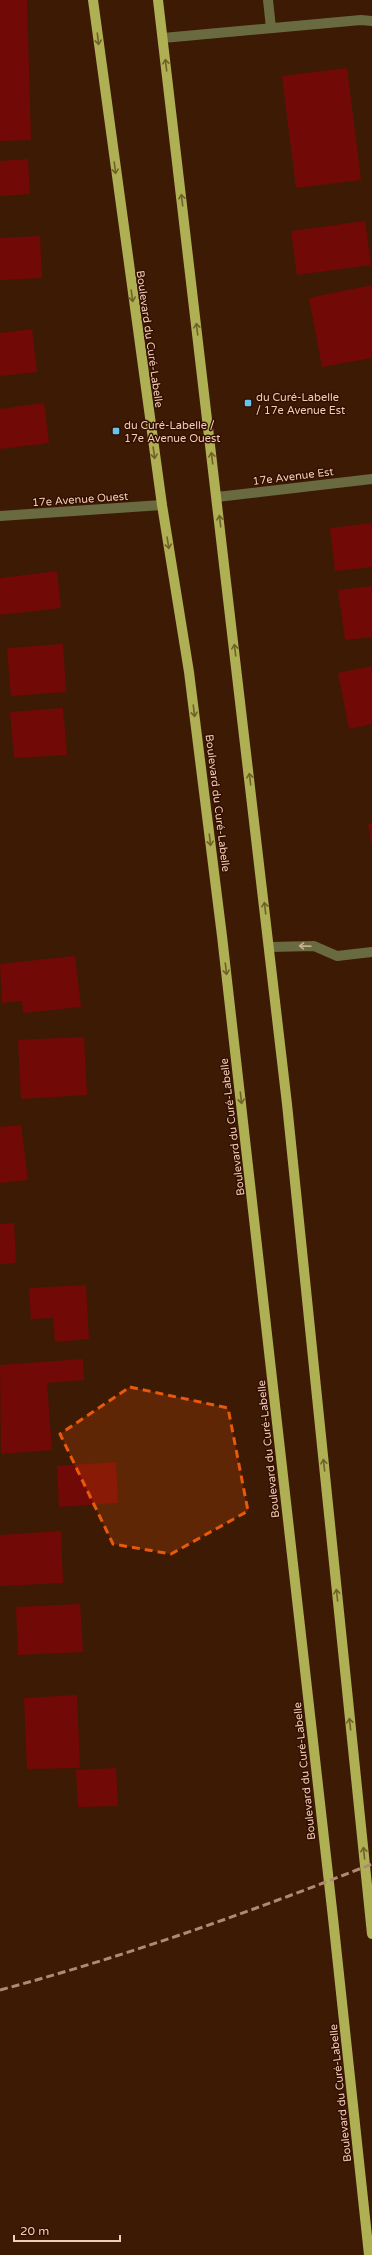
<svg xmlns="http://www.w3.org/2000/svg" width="372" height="2255" font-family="'Varela Round',sans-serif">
<rect width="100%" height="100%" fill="#3d1a04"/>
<!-- building -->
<path fill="#710a06" d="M0,0H27L31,140L0,141Z
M347,68L361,180L296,188L282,76Z
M28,159L30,194L0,196V161Z
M365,221L371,265L297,275L291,231Z
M40,236L42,278L0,280V238Z
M372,285V358L322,367L309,298Z
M32,329L37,372L0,376V333Z
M44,403L49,443L0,449V409Z
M372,523V567L335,571L330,528Z
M57,571L61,608L0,615V578Z
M372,586V637L345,640L338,590Z
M63,644L66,692L11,696L7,648Z
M372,666V724L349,729L338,673Z
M63,708L67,755L14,758L10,712Z
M372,823V843H371L368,824Z
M75,956L81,1007L23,1013L22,1001L2,1003L0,964Z
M84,1037L87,1095L21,1099L18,1040Z
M21,1125L28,1180L0,1183V1127Z
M14,1223L16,1263L0,1264V1224Z
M86,1285L89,1339L55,1342L53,1318L31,1319L29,1288Z
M83,1359L84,1380L47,1383L52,1450L1,1454L0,1365Z
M116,1462L118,1503L59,1507L57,1466Z
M61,1531L63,1583L0,1586V1535Z
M80,1604L83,1652L18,1655L16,1607Z
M77,1695L80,1768L27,1769L24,1698Z
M116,1768L118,1806L78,1807L76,1770Z"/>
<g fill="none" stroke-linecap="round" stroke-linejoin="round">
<!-- minor -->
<path stroke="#6a6a40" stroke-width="10" d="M268,0L271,28
M163,38L361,20L372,21
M217,497L372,479
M0,516L162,505
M270,947L314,946L337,956L372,952"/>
<!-- major -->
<path stroke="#afaf54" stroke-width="10" d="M93,0L162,505L189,672L222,936L333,1918L369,2255
M158,0L287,1104L372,1934"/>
<!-- rail -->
<path stroke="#af8974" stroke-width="3" stroke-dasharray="8 4" stroke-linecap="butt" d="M0,1990C127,1956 250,1912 372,1864"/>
</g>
<!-- one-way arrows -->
<defs><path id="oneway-shaft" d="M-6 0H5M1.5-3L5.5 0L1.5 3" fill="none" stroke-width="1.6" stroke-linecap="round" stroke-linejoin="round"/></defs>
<g stroke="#70602a">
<use href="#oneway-shaft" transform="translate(98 39) rotate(83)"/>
<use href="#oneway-shaft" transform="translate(166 65) rotate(-97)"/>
<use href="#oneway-shaft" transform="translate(115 168) rotate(83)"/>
<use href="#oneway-shaft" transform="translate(182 200) rotate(-97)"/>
<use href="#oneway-shaft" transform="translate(132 296) rotate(82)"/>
<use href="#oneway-shaft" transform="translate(197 329) rotate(-97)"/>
<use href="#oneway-shaft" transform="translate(154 453) rotate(82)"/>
<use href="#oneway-shaft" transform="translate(212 458) rotate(-97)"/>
<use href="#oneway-shaft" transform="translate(220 521) rotate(-97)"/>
<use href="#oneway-shaft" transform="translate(168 543) rotate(81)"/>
<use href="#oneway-shaft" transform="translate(235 650) rotate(-97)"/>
<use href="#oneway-shaft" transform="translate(194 711) rotate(83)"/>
<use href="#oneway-shaft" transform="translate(250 779) rotate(-97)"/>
<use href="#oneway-shaft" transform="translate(210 840) rotate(83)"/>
<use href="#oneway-shaft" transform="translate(265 908) rotate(-97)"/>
<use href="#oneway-shaft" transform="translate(226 969) rotate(83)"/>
<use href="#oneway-shaft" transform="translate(241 1098) rotate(83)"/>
<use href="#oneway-shaft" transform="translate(324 1465) rotate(-96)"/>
<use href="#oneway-shaft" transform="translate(337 1595) rotate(-96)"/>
<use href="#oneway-shaft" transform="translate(350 1724) rotate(-96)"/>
<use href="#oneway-shaft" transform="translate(364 1853) rotate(-96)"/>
</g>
<use stroke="#cbaf94" href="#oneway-shaft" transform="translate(305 946) rotate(-178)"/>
<!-- marked area -->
<path fill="#e8590c" fill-opacity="0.2" stroke="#e8590c" stroke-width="3" stroke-dasharray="8 5" stroke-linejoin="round" d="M130,1387L228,1408L248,1511L171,1554L113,1544L60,1434Z"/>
<!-- markers -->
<g fill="#65c5ef" stroke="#321000" stroke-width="1.5">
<rect x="244" y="399" width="8" height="8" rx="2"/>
<rect x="112" y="427" width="8" height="8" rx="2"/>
</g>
<g text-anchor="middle" stroke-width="3" stroke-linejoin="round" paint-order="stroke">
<!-- street labels -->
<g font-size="11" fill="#f4ccb8" stroke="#321000">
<text transform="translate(150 339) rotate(82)" y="4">Boulevard du Curé-Labelle</text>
<text transform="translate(293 476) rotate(-7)" y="4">17e Avenue Est</text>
<text transform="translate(80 499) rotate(-4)" y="4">17e Avenue Ouest</text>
<text transform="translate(218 803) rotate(83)" y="4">Boulevard du Curé-Labelle</text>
<text transform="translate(232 1127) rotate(-97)" y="4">Boulevard du Curé-Labelle</text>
<text transform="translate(268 1449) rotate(-96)" y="4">Boulevard du Curé-Labelle</text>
<text transform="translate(304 1771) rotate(-96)" y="4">Boulevard du Curé-Labelle</text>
<text transform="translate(340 2093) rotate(-96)" y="4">Boulevard du Curé-Labelle</text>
</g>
<!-- poi labels -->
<g font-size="11" fill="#f4ccb8" stroke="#321000" text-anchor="start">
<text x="256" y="401">du Curé-Labelle<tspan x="256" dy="13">/ 17e Avenue Est</tspan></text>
<text x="124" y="429">du Curé-Labelle /<tspan x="124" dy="13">17e Avenue Ouest</tspan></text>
</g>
</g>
<!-- scale -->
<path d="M14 2235v6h106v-6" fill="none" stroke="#f4ccb8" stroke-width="2"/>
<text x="20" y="2235" font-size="12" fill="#f4ccb8" stroke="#321000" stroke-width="3" paint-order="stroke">20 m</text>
</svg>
